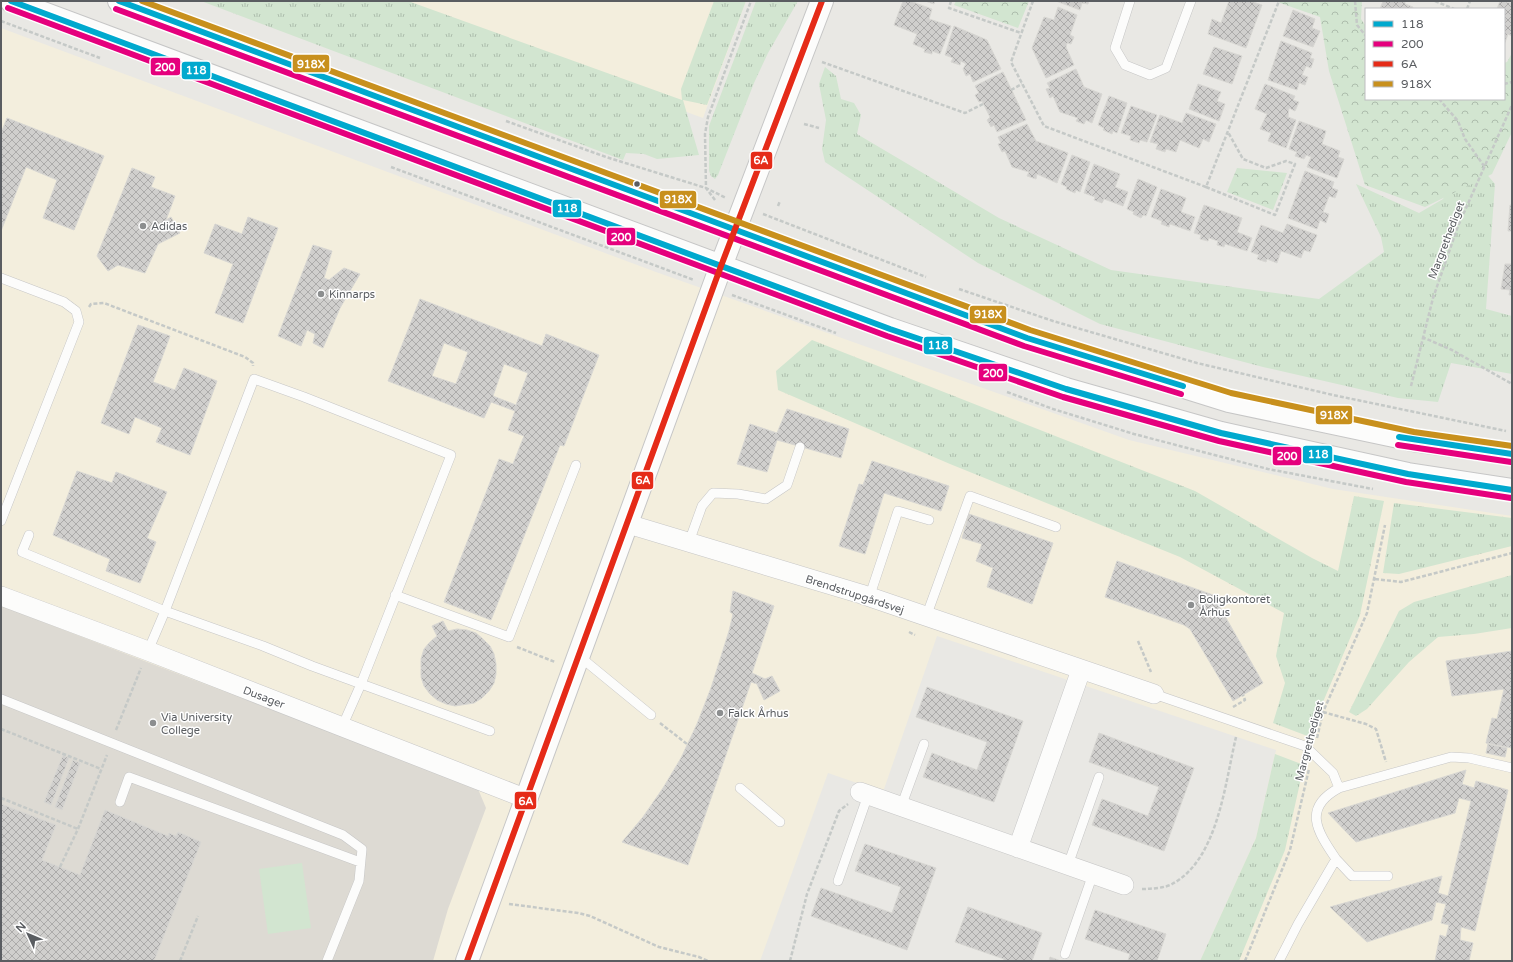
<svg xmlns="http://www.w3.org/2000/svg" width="1513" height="962" font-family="'Varela Round',sans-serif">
<defs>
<pattern id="grass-tufts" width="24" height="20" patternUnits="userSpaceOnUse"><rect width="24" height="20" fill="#d2e5d0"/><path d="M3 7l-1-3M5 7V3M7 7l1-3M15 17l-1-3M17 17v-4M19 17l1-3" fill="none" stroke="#adbdac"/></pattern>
<pattern id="forest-crowns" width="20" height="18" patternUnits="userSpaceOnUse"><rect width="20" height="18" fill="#d2e5d0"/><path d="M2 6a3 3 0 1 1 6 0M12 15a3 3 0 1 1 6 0" fill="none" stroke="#adbdac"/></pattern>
<pattern id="building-cross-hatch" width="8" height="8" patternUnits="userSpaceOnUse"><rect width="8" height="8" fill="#d0cfcd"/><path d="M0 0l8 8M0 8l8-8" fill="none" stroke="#acabaa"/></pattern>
</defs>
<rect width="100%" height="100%" fill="#e9e8e4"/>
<!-- commercial -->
<path fill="#f3eedd" d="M399,1H746L703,118L397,6Z
M1,28L656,272L1129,440L1333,489L1512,516V961H1200L1256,838L1276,750L937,636L883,792L828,773L760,961H1Z"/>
<!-- education -->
<path fill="#dddad3" d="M1,606L478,789L486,808L448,909L433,961H1Z"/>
<!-- grass -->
<path fill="url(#grass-tufts)" d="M201,1H408L682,100L681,89L714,1H746L707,105L683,100L699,155L657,159L644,154L626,153L623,160Z
M756,1H798L768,53L754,83L718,175L715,179L711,176L709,171V126Z
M825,67L836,76L841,99L854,103L861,115L857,134L999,218L1111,270L1319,299L1384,252L1381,237L1356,184L1419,213L1443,199L1452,177L1479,165L1495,184L1486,309L1512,316V374L1451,363L1438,402L1398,398L1263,367L1100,324L978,263L825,162L822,149L826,120L819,84Z
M812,340L1195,491L1312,558L1338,571L1354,496L1384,501L1360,615L1320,709L1310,737L1273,723L1285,683L1276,656L1284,613L1180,557L950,464L778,390L776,371Z
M1394,503L1512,518V546L1399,574L1383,573Z
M1512,575V628L1474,634L1438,637L1409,662L1367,709L1356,716L1349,712L1399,611L1414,602Z
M1275,754L1304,765L1285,850L1239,961H1200L1256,838Z"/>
<!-- forest -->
<path fill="url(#forest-crowns)" d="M956,1H1029L1018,28L954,5Z
M1278,1H1362L1361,19L1366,26V99H1504V63L1507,62L1512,53V132L1492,174L1425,207L1365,185L1329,71L1320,17L1280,3Z
M1237,168L1287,173L1273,210L1227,192Z"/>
<!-- garden -->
<path fill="#d2e5d0" d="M302,863L311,928L268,934L259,869Z"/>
<!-- building -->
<path fill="url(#building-cross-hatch)" stroke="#d8d7d3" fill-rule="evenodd" d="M903,1H910L932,9L929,19L951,26L940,54L932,51V54L924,52L925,49L913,44L917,34L894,25Z
M925,1H935L934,4Z
M1056,1H1089L1088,4L1082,3L1080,10Z
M1229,1H1250L1262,5L1246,48L1208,34L1212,19L1221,23Z
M1383,1H1405V4L1413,7L1412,9H1380Z
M1500,1L1512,3V36L1508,34L1504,45V9H1497Z
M1058,7L1077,15L1070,35L1074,37L1071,44L1067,43L1066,47L1074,65L1046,78L1032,48L1044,17L1054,20Z
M1293,10L1315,19L1312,28L1320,31L1313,47L1283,36Z
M954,26L987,40L1001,69L973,82L970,74L966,76L963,69L966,64L961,61L960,65L951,62L953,58L945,55Z
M1281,41L1312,53L1310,58L1314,59L1311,68L1306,66L1302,75L1308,77L1305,85L1299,83L1297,90L1268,80Z
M1214,47L1242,56L1232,84L1203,74Z
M1076,69L1084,87L1102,94L1092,123L1086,120L1084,124L1076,121L1078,118L1060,112L1053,96L1050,98L1046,89L1050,88L1047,83Z
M1003,72L1026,120L997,132L994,125L991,127L987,120L990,117L982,101L979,102L975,95L979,93L975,86Z
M1198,84L1221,92L1217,101L1225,104L1219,121L1189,109Z
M1265,84L1295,96L1293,100L1299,102L1295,111L1289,108L1288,117L1296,120L1286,148L1268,141L1271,133L1260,129L1267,114L1255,109Z
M1109,96L1127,103L1117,133L1113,131L1112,134L1103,130L1104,128L1098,125Z
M1131,106L1157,115L1147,142L1140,140L1139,143L1130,140L1131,136L1121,133Z
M1186,113L1216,124L1209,142L1203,139L1199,148L1180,140L1176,152L1166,149L1165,152L1156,149L1158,144L1150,142L1160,115L1182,123Z
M7,118L104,156L74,230L43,218L57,180L26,167L1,231V133Z
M1299,121L1326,131L1322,144L1340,151L1338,157L1344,159L1337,178L1307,167L1311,157L1306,155L1304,159L1295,156L1297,152L1289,149Z
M1027,124L1036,141L1068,153L1057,183L1037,174L1036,179L1027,176L1029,172L1012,167L1005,151L1002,152L998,144L1001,143L998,137Z
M1072,155L1090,162L1080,192L1076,190L1075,193L1066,189L1067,187L1061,184Z
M1094,164L1120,174L1115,187L1128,192L1123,206L1104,199L1102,203L1094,200L1095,197L1084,193Z
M132,168L155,177L151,187L175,196L166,220L171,217L180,233L158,244L145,273L118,265L108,271L97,256Z
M1305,171L1334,182L1332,188L1338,190L1335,198L1329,196L1323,212L1329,214L1326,223L1320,220L1317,229L1288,218Z
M1138,179L1157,187L1146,216L1143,215L1141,218L1133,214L1134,212L1127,209Z
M1161,189L1186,198L1181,212L1195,217L1190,231L1170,224L1169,227L1161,224L1162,221L1151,217Z
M1204,205L1242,218L1237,232L1252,238L1247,251L1225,244L1224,247L1217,245L1218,241L1209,238L1208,241L1200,239L1201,235L1194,233Z
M1510,205H1512V231H1508Z
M248,217L278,228L243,323L215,313L233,264L204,253L215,224L242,234Z
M1287,224L1317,235L1310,252L1304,250L1301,258L1281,251L1277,263L1267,259L1266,262L1257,259L1259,255L1251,252L1261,225L1283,233Z
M313,245L332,251L324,278L329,280L344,268L360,274L340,308L323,348L313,343L315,334L307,330L301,346L278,336Z
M1505,264H1512V295H1509L1510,290L1501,289Z
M420,299L542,346L546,334L599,355L564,446L560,445L491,620L444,602L499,459L513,464L524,436L508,430L515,411L491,402L484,418L388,381ZM444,343L468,352L456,384L432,376ZM504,364L528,373L516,405L493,396Z
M138,325L170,336L153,382L175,390L184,368L217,381L190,455L156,442L162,428L135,417L129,434L101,423Z
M787,409L849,429L841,458L777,440L767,472L737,464L750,424L777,433Z
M872,461L949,486L941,511L884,493L865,554L839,546L859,484L863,485Z
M77,471L112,483L116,472L167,492L147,538L156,542L140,583L106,571L110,559L53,535Z
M969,514L1053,543L1032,604L987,587L993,568L976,561L982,544L962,538Z
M1117,561L1213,595L1263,683L1233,701L1190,629L1184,625L1105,597Z
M733,591L774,606L752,673L765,679L772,676L780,691L764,700L757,684L751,682L688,865L622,842L643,817L663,788L681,758L697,724L711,688L729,631L733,614L730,612Z
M443,621L448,631L457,629L467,630L476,633L483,639L490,646L494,654L496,664V674L494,683L489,691L482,698L474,703L455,706L446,704L437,700L430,694L424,686L421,677V659L424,649L430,642L437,636L432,626Z
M1512,651V748L1486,743L1492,718L1497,719L1504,689L1452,696L1446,661Z
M927,687L1023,721L994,802L923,777L932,753L977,770L987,742L916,717Z
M1099,733L1194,768L1164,851L1092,825L1102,799L1148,816L1159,787L1089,762Z
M1488,744L1507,748L1505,757L1486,753Z
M63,755L69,758L51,805L44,802Z
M73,760L80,763L62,810L55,807Z
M1466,770L1462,784L1474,788L1476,781L1508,790L1475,931L1461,927L1460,940L1473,943L1469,961H1435L1440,935L1446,937L1449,925L1441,923L1446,904L1436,902L1432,920L1367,942L1330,907L1442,876L1438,893L1448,896L1471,801L1459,798L1455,813L1356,842L1328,813Z
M1,804L56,825L42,860L80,875L105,810L168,836L169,833L176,836L178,832L201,842L154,961H1Z
M865,844L936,868L907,950L811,916L821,888L892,913L901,887L855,871Z
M968,907L1042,933L1032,961H1003L1004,959L955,942Z
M1095,910L1166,934L1157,961H1128L1130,954L1085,939Z
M1050,957L1061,961H1049Z"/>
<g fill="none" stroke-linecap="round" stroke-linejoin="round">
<defs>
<path id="lane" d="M1130,1L1115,48L1125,65L1150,75L1166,68L1191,1
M1,278L64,302L76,311L79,322L1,521
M29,535L22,552L165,611L263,646L312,666L490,731
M689,542L702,506L713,493L738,494L766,499L787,485L800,447
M395,595L509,637L576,465
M869,598L898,511L929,520
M926,617L970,496L1056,527
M148,651L165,611L254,379L304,397L451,455L361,684L342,727
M579,656L651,715
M1154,694L1305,746L1333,773L1339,788
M1,699L343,835L362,849L359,881L327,961
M740,788L780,822
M120,802L129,777L360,862
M901,807L924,744
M1336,859L1352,876H1388
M1068,865L1099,777
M838,881L868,795
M1065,954L1093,874
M1279,961L1298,924L1336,859C1317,831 1302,808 1339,788L1451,757L1469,758L1512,768"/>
<path id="street" d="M628,524L861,594L1154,694
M1,596L148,651L527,799
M860,792L1124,885
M1018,848L1081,670"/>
<path id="secondary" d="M11,1L890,329L1066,389L1221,433L1408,474L1512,490
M119,1L1027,338L1229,401L1413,440L1512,454
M467,961L721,266L822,1"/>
</defs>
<!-- lane casing -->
<use href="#lane" stroke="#c6c6c6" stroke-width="10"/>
<!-- street casing -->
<use href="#street" stroke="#c6c6c6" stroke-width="20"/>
<!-- secondary casing -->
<use href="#secondary" stroke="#c6c6c6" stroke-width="24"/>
<!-- path -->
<path stroke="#c5c9c7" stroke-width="2.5" stroke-dasharray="4 2" stroke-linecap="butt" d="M951,1L949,8L1021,33
M1033,1L1011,62L1044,126L1206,187L1279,1
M1355,1L1357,25L1366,36
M1435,1L1454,9
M1467,9L1470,1
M1,21L100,58
M822,62L965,113L983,104
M1504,84L1512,82
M1011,90L1022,84
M1439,99L1458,121L1465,139L1484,166
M506,121L606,157L706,188L726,198
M804,124L819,128
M391,167L694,280
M1206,187L1275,215L1295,164L1286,161L1266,168L1243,159L1228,132
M715,200L706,188L705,134L708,117L751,1
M778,206L780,201
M763,214L926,277
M959,289L1053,321L1197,363L1333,395L1506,431
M732,295L836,333
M89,307L91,304L104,303L245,357L253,363V366
M1422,337L1452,350L1512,384
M1411,386L1433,298L1458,226L1512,105
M1007,392L1053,409L1134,434L1268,469L1373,489
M1375,579L1401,582L1512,553
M909,632L915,635
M1138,641L1151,672
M517,647L555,662
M1233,707L1245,700L1243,695
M1323,712L1366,724L1376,729L1386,762
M660,723L687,744
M1,729L101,769
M116,730L141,668
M1317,738L1323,712L1367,613L1385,525
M1,798L78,829
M60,867L78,829L107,755
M1142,889C1149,889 1166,888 1172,884C1218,860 1225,783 1236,737
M509,904L578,913L590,916L659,947L699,957L708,961
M180,961L198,916
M790,961L807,894L839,811L848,804
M1245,961L1290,850L1309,769"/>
<!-- lane -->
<use href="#lane" stroke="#fcfcfb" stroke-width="9"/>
<!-- street -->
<use href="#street" stroke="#fcfcfb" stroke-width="19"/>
<!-- secondary -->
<use href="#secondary" stroke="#fcfcfb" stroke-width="22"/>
<defs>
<path id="bus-1" d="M11,1L890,329L1066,389L1221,433L1408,474L1512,490
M119,1L1027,338L1183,386
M1399,437L1512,454"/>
<path id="bus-2" d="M8,8L887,336L1063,397L1219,441L1406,482L1511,498
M116,9L1024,346L1181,394
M1398,445L1511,462"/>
<path id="bus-3" d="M467,961L721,266L822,1"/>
<path id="bus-4" d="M142,1L1030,330L1231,393L1414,432L1512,446"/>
</defs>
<!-- bus-1 casing -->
<use href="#bus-1" stroke="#fff" stroke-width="9"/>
<!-- bus-2 casing -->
<use href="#bus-2" stroke="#fff" stroke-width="9"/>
<!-- bus-3 casing -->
<use href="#bus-3" stroke="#fff" stroke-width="9"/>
<!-- bus-4 casing -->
<use href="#bus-4" stroke="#fff" stroke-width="9"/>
<!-- bus-1 -->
<use href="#bus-1" stroke="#00a9ce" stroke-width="6"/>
<!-- bus-2 -->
<use href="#bus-2" stroke="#e5007d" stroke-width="6"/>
<!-- bus-3 -->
<use href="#bus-3" stroke="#e52b18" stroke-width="6"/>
<!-- bus-4 -->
<use href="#bus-4" stroke="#c8901d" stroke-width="6"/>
</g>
<!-- markers -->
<circle fill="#5a5d61" stroke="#fff" stroke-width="1.5" cx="637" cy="184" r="3.5"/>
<g fill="#8c8e8f" stroke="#fff" stroke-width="1.5">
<circle cx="143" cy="226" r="4"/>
<circle cx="321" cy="294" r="4"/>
<circle cx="1191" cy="605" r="4"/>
<circle cx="720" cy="713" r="4"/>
<circle cx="153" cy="723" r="4"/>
</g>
<g text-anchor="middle" stroke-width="3" stroke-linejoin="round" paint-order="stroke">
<!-- poi labels -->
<g font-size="11" fill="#5a5d61" stroke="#fff" text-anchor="start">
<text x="151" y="230">Adidas</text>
<text x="329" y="298">Kinnarps</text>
<text x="1199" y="603">Boligkontoret<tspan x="1199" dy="13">Århus</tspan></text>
<text x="728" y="717">Falck Århus</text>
<text x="161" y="721">Via University<tspan x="161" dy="13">College</tspan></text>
</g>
<!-- street labels -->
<g font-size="11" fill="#5a5d61" stroke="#fff">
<text transform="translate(1446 240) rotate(-69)" y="4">Margrethediget</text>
<text transform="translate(855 594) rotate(18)" y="4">Brendstrupgårdsvej</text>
<text transform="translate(264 697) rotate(21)" y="4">Dusager</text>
<text transform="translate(1309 741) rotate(-75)" y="4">Margrethediget</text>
</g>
</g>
<g stroke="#fff" stroke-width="1.5">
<rect x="292" y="54" width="38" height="19" rx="4" fill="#c8901d"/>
<rect x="150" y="57" width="31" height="19" rx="4" fill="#e5007d"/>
<rect x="181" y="61" width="30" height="19" rx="4" fill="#00a9ce"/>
<rect x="750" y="151" width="23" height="19" rx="4" fill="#e52b18"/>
<rect x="659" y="190" width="38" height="19" rx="4" fill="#c8901d"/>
<rect x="552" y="199" width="30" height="19" rx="4" fill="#00a9ce"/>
<rect x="606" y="227" width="30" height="19" rx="4" fill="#e5007d"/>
<rect x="969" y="305" width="38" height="19" rx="4" fill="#c8901d"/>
<rect x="923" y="336" width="30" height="19" rx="4" fill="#00a9ce"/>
<rect x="978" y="363" width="30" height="19" rx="4" fill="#e5007d"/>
<rect x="1315" y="405" width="38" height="20" rx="4" fill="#c8901d"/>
<rect x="1302" y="445" width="31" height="19" rx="4" fill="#00a9ce"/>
<rect x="1272" y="446" width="30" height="20" rx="4" fill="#e5007d"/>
<rect x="631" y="471" width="23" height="19" rx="4" fill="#e52b18"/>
<rect x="514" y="791" width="23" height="19" rx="4" fill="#e52b18"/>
</g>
<g font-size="11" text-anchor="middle" font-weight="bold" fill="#fff">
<text x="311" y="68">918X</text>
<text x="165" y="71">200</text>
<text x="196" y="74">118</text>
<text x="761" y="164">6A</text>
<text x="678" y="203">918X</text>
<text x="567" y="212">118</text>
<text x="621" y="241">200</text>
<text x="988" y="318">918X</text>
<text x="938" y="349">118</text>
<text x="993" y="377">200</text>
<text x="1334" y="419">918X</text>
<text x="1318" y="458">118</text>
<text x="1287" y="460">200</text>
<text x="643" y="484">6A</text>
<text x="526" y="805">6A</text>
</g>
<!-- border -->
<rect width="1513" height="962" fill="none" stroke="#5a5d61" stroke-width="4"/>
<!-- legend -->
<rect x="1365" y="8" width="140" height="92" fill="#ffffff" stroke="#bdbec0"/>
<rect x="1373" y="21" width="20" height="6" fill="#00a9ce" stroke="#bdbec0"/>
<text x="1401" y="28" font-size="12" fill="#5a5d61">118</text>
<rect x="1373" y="41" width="20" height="6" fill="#e5007d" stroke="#bdbec0"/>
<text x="1401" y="48" font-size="12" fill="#5a5d61">200</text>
<rect x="1373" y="61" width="20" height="6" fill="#e52b18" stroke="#bdbec0"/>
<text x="1401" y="68" font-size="12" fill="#5a5d61">6A</text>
<rect x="1373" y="81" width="20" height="6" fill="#c8901d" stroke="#bdbec0"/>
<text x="1401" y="88" font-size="12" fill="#5a5d61">918X</text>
<!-- north arrow -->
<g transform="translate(28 934) rotate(314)" stroke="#ffffff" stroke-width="3" paint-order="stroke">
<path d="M0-3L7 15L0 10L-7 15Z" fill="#5a5d61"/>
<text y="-6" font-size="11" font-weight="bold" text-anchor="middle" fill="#5a5d61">N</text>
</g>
</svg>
